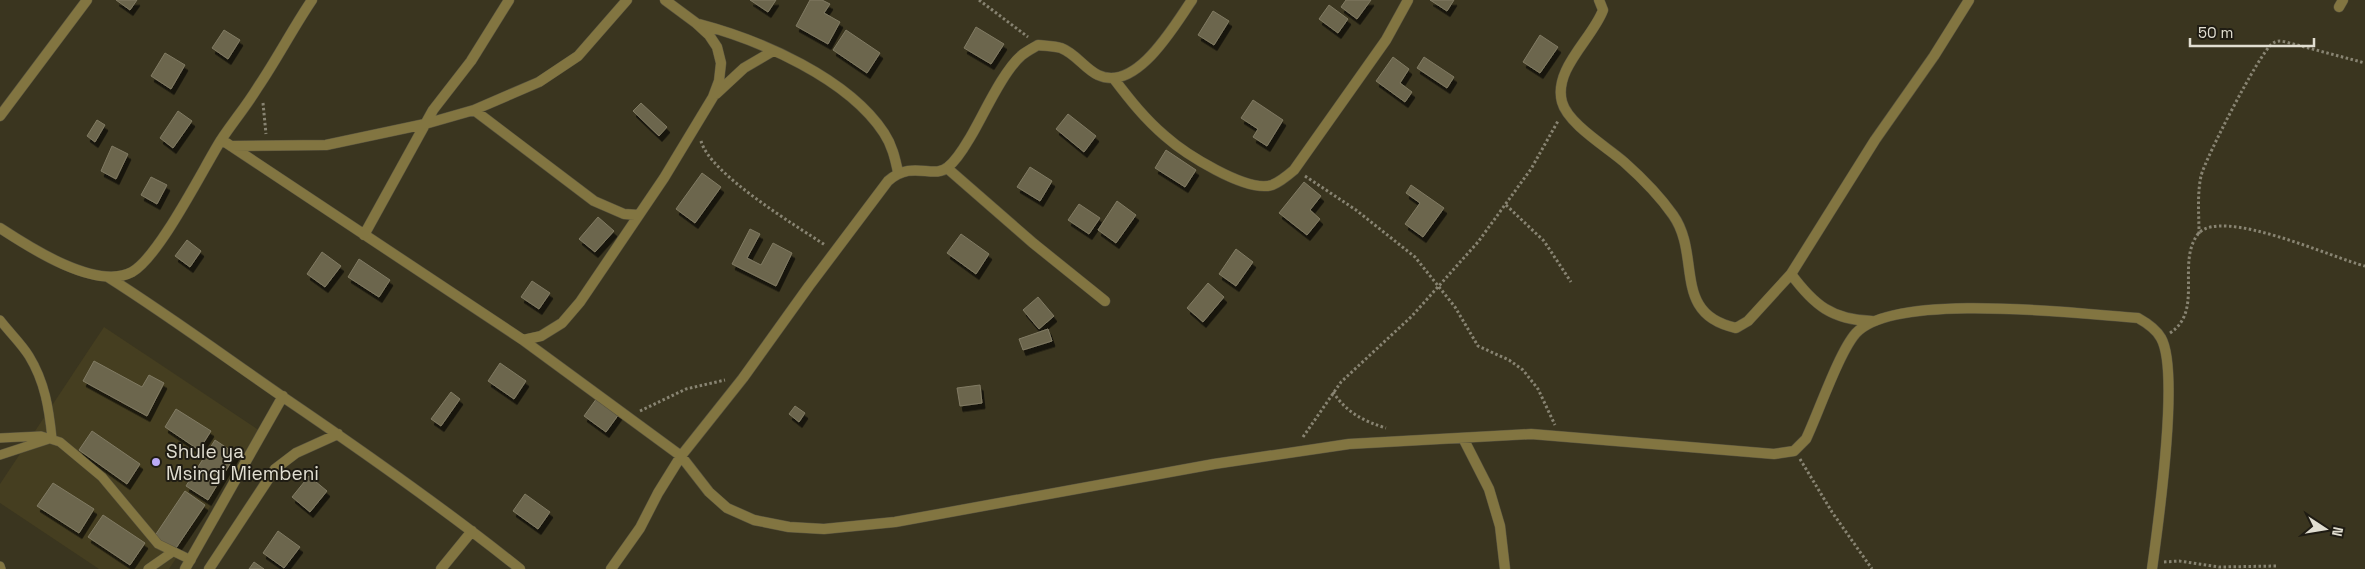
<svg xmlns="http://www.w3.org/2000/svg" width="2365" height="569" font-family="'Space Grotesk',sans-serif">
<defs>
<filter id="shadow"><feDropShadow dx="3" dy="5.5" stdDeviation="0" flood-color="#0009"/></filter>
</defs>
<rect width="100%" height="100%" fill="#3a351f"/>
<!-- built -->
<path fill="#453e20" d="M104,327L260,431L169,569H99L0,503V484Z"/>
<!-- building -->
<path fill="#6c664e" stroke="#817b63" filter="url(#shadow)" d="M116,0H137L130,10Z
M750,0H776L768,12Z
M810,0H822L830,4L824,13L840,22L828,44L796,26Z
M1346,0H1371L1357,19L1341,7Z
M1430,0H1454L1447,11Z
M1329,5L1348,19L1338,33L1319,19Z
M1213,11L1229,21L1214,45L1198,35Z
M976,27L1004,44L991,64L964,48Z
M224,30L240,40L228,59L212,48Z
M846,30L880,53L867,73L833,50Z
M1540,35L1558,47L1540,73L1523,62Z
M165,53L185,65L171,89L151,76Z
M1393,57L1409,69L1400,83L1412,92L1405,102L1376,81Z
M1424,57L1454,77L1447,88L1417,68Z
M1253,100L1283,120L1267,146L1253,137L1258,129L1241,118Z
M641,103L667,127L659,136L633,111Z
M178,111L192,121L173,148L160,138Z
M1068,114L1096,136L1084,152L1056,129Z
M97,120L105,125L95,142L87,136Z
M112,146L128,154L116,179L101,171Z
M1166,150L1196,170L1185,187L1155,168Z
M1030,167L1052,181L1040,201L1017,187Z
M702,173L721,187L695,223L676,209Z
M151,177L167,185L157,204L141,195Z
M1304,182L1321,196L1310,210L1320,219L1307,235L1279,213Z
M1411,185L1444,208L1423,237L1405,224L1420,203L1406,193Z
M1117,201L1136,215L1116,243L1098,230Z
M1079,204L1100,218L1089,234L1068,220Z
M598,217L614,231L595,252L579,239Z
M750,229L760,234L747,258L761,265L773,243L792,253L776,286L732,264Z
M961,234L989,254L976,274L947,253Z
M187,240L201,251L190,267L175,256Z
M1236,249L1253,262L1236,286L1219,274Z
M322,252L341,266L325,287L307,274Z
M359,259L390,280L379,297L348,277Z
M532,281L550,293L539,309L521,297Z
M1208,283L1224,297L1203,322L1187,308Z
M1038,297L1054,316L1039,329L1023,310Z
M1048,329L1052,341L1023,350L1019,339Z
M94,361L142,387L149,375L164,383L147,416L83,381Z
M500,363L526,381L514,399L488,381Z
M980,385L982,403L960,406L957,388Z
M451,392L460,399L441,426L431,419Z
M597,398L619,414L606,432L584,416Z
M795,406L805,413L799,422L789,414Z
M176,409L211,431L199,450L165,427Z
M92,431L140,464L127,484L79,450Z
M215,440L236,454L208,500L186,486Z
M309,476L327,491L310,512L292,497Z
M53,483L94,509L79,533L37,506Z
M185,491L205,505L174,551L154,537Z
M525,494L550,512L538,529L513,511Z
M103,515L145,543L130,565L88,537Z
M278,531L300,547L284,568L263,553Z
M254,562L264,569H249Z"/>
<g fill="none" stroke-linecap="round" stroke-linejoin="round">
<defs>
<path id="service" d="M0,320C9,332 21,343 29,356C45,382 49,409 52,438L0,455
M0,438L41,436L60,442L102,477L158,544L191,560
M0,566L1,569
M148,569L171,553"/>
<path id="minor" d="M1599,0L1603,10C1593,38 1553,69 1562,102C1568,124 1607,147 1624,162C1642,178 1659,195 1673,215C1702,256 1671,314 1736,328L1748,321L1791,274L1875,140L1934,56L1969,0
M2339,7L2343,0
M699,24C760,40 848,78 884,133C892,145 895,158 898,172
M1114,79C1130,100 1145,119 1165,136C1184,153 1246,193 1272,185C1280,182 1287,176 1294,170L1386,40L1408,0
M716,94L744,68L773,51
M474,110L594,201L624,214L639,215
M0,116L87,0
M222,140L523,340L681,456L709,492L727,508L754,520L789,527L824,529L895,522L1214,464L1349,444L1531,434L1774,454L1794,451L1806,439C1818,414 1839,352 1856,333C1895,291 2080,314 2138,318C2147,323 2156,329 2161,338C2180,371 2158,525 2152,569
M231,146L326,145L425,124L474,110L539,82L578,56L627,0
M947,168L1033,243L1105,301
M0,228C29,247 96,291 132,272C159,257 203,169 221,140C233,122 247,105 258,87C277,59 293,28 312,0
M364,235L433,110L471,61L509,0
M1791,274C1814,305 1832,320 1872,321
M108,277C168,315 225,357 283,397C364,452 444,508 520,569
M523,340L541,336L562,323L580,302L664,178L713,97L719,81L721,63L717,47L709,35L696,23L665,0
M1463,438L1489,489L1500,526L1505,569
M185,569L283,396
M209,569L275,469L296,453L338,434
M441,569L472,531
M611,569L640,528L658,493L681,456L743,378L809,286L888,181C913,159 933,180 948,167C958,159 965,146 971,136C984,114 1003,71 1022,55C1027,51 1033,48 1038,45C1045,46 1054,46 1061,48C1075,53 1085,69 1098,75C1136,93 1174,26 1192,0"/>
</defs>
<!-- service casing -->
<use href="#service" stroke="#58533f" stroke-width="10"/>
<!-- minor casing -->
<use href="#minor" stroke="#58533f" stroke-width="11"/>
<!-- path -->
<path stroke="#888472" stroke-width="3" stroke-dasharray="2.5 2.5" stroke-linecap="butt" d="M979,0L1028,37
M263,103L266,134
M701,141C710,174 795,225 825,245
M1305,176L1356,210L1415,257L1455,307L1478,346L1509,360L1523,370L1538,389L1555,425
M1506,205L1544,241L1571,282
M2199,234C2199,214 2197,195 2201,176C2205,159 2260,52 2272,44C2277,40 2281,41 2286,42L2365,63
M2170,333C2204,311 2176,263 2198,234C2221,206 2335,259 2365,266
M1333,392C1346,412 1363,421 1386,428
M640,411L686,389L725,380
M1303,437L1341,382L1412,316L1478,242L1531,169L1558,121
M1800,459L1832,512L1872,569
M2164,562L2179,561L2219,567L2278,566"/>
<!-- service -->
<use href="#service" stroke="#827541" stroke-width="9"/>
<!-- minor -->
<use href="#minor" stroke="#827541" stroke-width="10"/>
</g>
<!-- markers -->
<circle fill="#baaaf6" stroke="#1f1c13" stroke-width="2" cx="156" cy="462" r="5"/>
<g text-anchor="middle" stroke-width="4" stroke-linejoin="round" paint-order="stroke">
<!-- poi labels -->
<g font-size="19" fill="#e1ded1" stroke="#1f1c13" text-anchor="start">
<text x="166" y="458">Shule ya<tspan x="166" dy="22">Msingi Miembeni</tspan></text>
</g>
</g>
<!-- north arrow -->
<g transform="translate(2325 529) rotate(102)" stroke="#1f1c13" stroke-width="4" paint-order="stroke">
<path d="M0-4L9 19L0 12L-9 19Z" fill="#e1ded1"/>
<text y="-8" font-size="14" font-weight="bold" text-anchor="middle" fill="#e1ded1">N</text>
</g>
<!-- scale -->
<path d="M2190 38v8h124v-8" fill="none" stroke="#e1ded1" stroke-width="2.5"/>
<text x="2198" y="38" font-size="15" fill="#e1ded1" stroke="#1f1c13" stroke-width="4" paint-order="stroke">50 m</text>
</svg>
